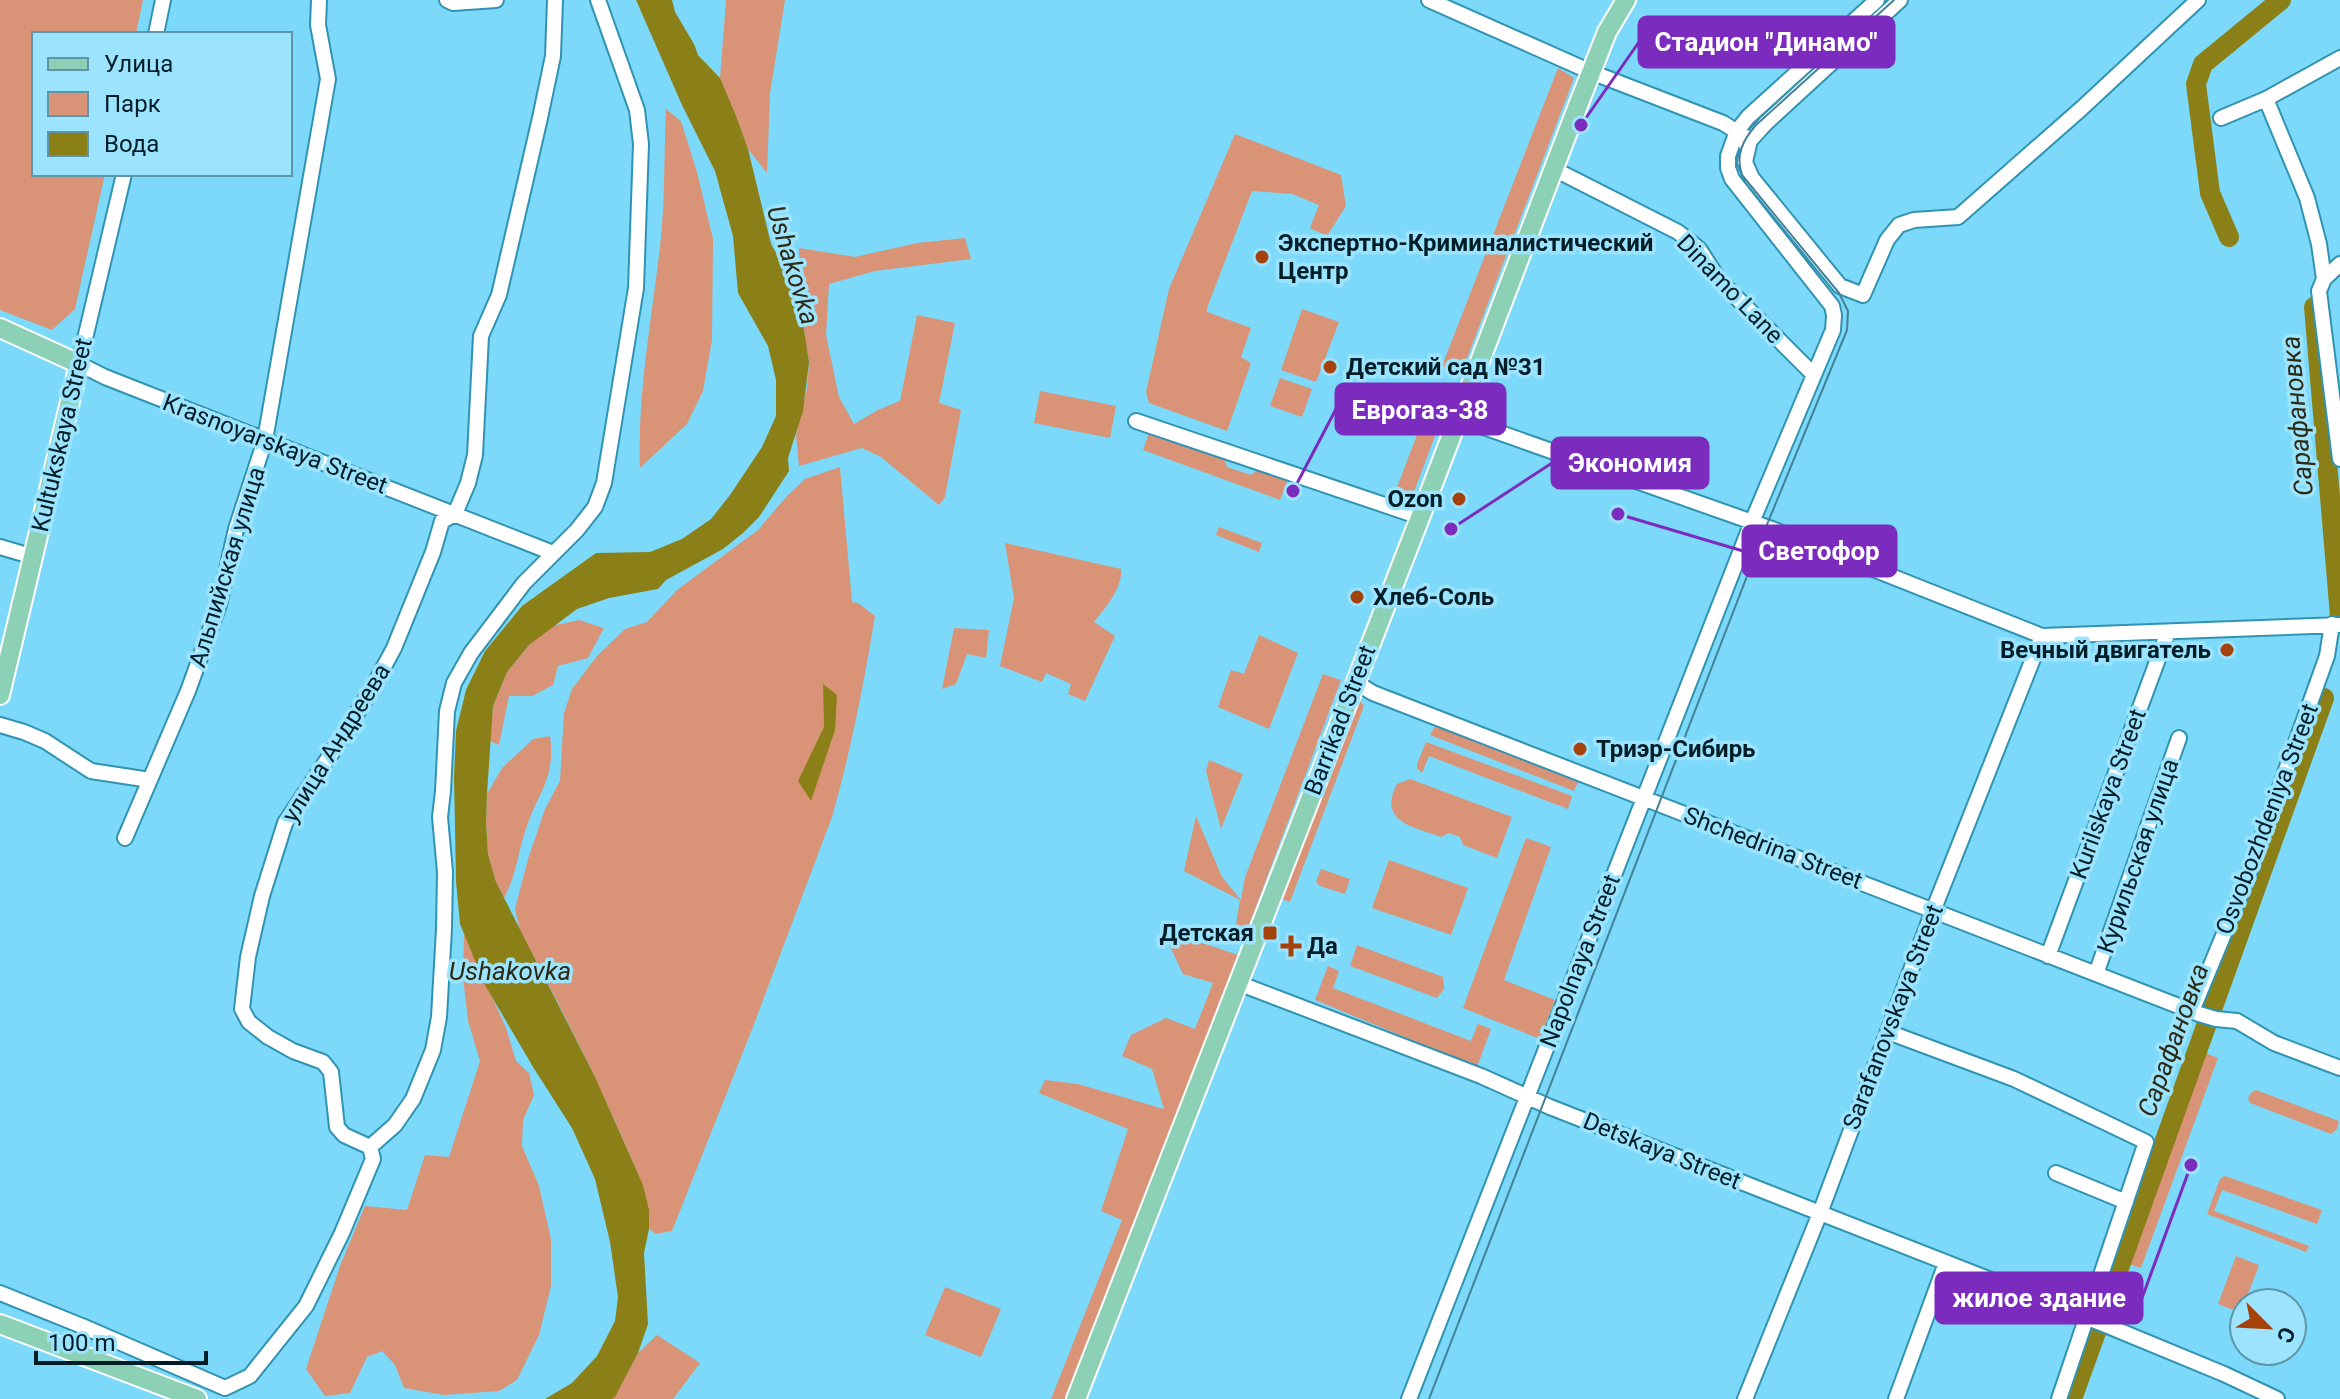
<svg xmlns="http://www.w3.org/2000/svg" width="2340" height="1399" font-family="Roboto,sans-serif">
<rect width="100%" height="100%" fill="#7cd9fa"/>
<!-- green -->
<path fill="#d99477" d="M0,0H143L136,34H34V174H105L75,309L52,330L0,310Z
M726,0H785L770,93L767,173L748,149L720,78Z
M1558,68L1574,78L1461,374L1442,366Z
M666,109L681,121L697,172L713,239L712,340L703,391L687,424L640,468C637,390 653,314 661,237C665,195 664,151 666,109Z
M1235,134L1341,175L1346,206L1327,236L1310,228L1319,205L1292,194L1252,191L1207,308V312L1251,328L1241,357L1251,363L1227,431L1149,403L1146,392L1169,289Z
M965,238L971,259L875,271L829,284L826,335L839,397L854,424L878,410L900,401L917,315L955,323L939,403L961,410L945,497L939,505L881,457L862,448L799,466L796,435L807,388L809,362L802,317L799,248L855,257L917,243Z
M1302,309L1339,322L1316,382L1281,370Z
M1280,378L1312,389L1302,417L1270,406Z
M1436,385L1452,391L1412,497L1396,490Z
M1040,391L1116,406L1110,438L1034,423Z
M1149,433L1223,455L1227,467L1251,475L1259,469L1288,479L1280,500L1143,450Z
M840,467L852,602L858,603L875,616C864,683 851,751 832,817L751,1032L672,1231L656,1234L649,1229C649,1191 631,1159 616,1124C587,1058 554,994 520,931L515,909L528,859L545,809L560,781L564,713L572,689L597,656L625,629L647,622L677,590L758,530L787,496L805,479Z
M1219,527L1262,543L1259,552L1216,535Z
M1005,543L1121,569C1123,588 1105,608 1094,622L1115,636L1085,701L1068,694L1071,684L1046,673L1042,682L1000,666L1014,598Z
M579,620L604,628L588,658L558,666L553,685L532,696H509L499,745L490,741L493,706L507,672L529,645L552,626Z
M954,628L989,630L986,658L967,654L956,684L942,689Z
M1259,635L1298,653L1269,729L1218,707L1231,670L1244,674Z
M1323,674L1341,680L1248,928L1236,924L1240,900L1184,871L1196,816L1222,877L1241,900L1245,877Z
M1358,699L1364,706L1290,902L1282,899Z
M1436,724L1579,780L1574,791L1430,735Z
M550,736C556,777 539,791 527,826C518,850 517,875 504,898L496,882L488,854L486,823L487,794L502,768L533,739Z
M1426,742L1572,796L1568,809L1429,756L1422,773L1417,768V764Z
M1209,760L1243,774L1221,829L1206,771Z
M1410,779L1512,817L1497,858L1463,845L1460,837L1449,833L1441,837C1414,827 1377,822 1397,784Z
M1526,838L1551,847L1504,980L1555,1000L1540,1039L1463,1008Z
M1389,860L1468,888L1451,935L1372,908Z
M1321,869L1350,879L1345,894L1320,886L1316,882Z
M1170,932L1238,955L1066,1399H1051L1122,1220L1101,1211L1128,1129L1039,1093L1045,1080L1078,1084L1164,1109L1152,1069L1122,1056L1131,1035L1166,1018L1195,1029L1213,983L1183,974L1167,940Z
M464,934L506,1028L516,1061L529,1073L534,1095L523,1120L522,1146L539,1186L551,1239V1286L539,1335L517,1380L499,1391L444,1395L404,1388L395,1365L382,1351L367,1357L350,1393L325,1396L306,1369L341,1263L365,1206L407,1210L425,1155L449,1157L480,1061L468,1021L463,977Z
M1357,945L1443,977L1444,989L1437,998L1350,966Z
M1328,966L1339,971L1333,988L1471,1041L1478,1024L1491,1029L1477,1067L1315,1000Z
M2198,1050L2218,1058L2141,1268L2125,1263Z
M2256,1090L2339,1121L2337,1129L2331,1134L2250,1103L2248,1098L2252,1092Z
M2225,1176L2322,1210L2317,1224L2222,1190L2214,1211L2309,1246L2306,1252L2207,1214L2220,1179Z
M2236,1256L2259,1265L2241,1313L2218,1304Z
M945,1287L1001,1309L981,1357L925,1335Z
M657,1335L700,1363L673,1399H612L638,1353Z"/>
<!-- water -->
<path fill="#8b8017" d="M636,0H672L675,12L694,44L698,55L720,78L736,116L748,149L771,244L790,278L802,317L809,362L803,411L788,458L789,471L759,517L743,533L723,549L666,580L658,589L609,598L577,609L529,645L507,672L493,706L487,794L486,823L488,854L496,882L595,1077L643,1185L649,1210V1229L644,1253L648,1324L638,1353L615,1397L612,1399H545L572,1383L597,1356L615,1321L618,1297L610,1242L595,1179L572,1128L533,1067L485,985L460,924L456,881L454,777L456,731L466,690L485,651L522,606L596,553L650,552L682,539L711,519L730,495L762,447L776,416V380L768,346L738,293L733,236L715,171L682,105Z
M823,684L837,695L835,730L811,801L798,781L824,727Z"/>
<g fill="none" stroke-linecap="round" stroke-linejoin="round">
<!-- river -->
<path stroke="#8b8017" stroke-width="20" d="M2229,237L2210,193L2196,84L2203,64L2281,0
M2314,307L2340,616
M2072,1399L2324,698"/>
<defs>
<path id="minor" d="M447,0L453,3L496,0
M1429,0L1591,72L1723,123L1750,140L1745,162L1752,178L1840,286L1863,295L1887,240L1899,225L1914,220L1958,217L2082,108L2198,0
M156,34L163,0
M2266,99L2307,198L2319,244L2324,279
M2221,118L2266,99L2340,58
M1746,145L1766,123L1900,0
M1554,169L1678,232L1699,249L1719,280L1814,375
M124,174L79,364L105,377L553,553
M2340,264L2324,279L2319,291L2340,459
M1458,418L1772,529L2042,636L2340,625
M1136,421L1420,517
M0,547L34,557
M1355,682L1373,693L2199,1014L2216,1019L2237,1021L2274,1043L2340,1068
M0,725L24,732L45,741L91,771L150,780
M125,838L188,691L219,605L236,529L265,440L328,79L318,25L319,0
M2048,956L2168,632
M2096,974L2179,738
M1238,983L1481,1076L1550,1107L2103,1324L2224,1374L2277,1399
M2192,1011L2248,876L2327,656L2332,624
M1888,1032L2014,1079L2146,1142L2059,1399
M370,1147L395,1125L413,1099L433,1050L439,1017L444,929L445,872L440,817L443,791L447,711L454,683L471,653L524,583L577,530L595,507L604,483L636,288L641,144L637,110L598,0
M2056,1173L2126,1202
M0,1293L82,1326L225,1388L250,1376L306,1306L342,1233L373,1159L370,1147L344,1135L337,1127L331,1072L323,1062L293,1051L268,1037L249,1022L242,1009L248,957L262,896L285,823L341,739L373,687L394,648L433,552L442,521L455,514L468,483L475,455L481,336L499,295L540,118L553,56L555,0
M1409,1399L1752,522L1833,330L1834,315L1832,306L1732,179L1728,168V156L1737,131L1748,117L1877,0
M1745,1399L1820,1213L1933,911L2042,636
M1896,1399L1946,1263"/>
<path id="major" d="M0,328L79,364L0,695
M0,1324L197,1399
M1076,1399L1423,510L1577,108L1607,32L1626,0"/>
</defs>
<!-- minor casing -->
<use href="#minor" stroke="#3193b2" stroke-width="18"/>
<!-- major casing -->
<use href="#major" stroke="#fff" stroke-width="22"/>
<!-- minor -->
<use href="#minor" stroke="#fff" stroke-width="14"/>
<!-- major -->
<use href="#major" stroke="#8cd1b5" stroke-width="18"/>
<!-- tram -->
<path stroke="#428197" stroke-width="2" d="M1429,1399L1766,527L1847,330L1848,311L1839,293L1742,175C1735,155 1743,140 1756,125L1894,0"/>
</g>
<!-- markers -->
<g fill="#a5420c" stroke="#9ce4fe" stroke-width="3">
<circle cx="1262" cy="257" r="8"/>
<circle cx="1330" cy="367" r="8"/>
<circle cx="1459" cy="499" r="8"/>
<circle cx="1357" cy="597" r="8"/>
<circle cx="2227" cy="650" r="8"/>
<circle cx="1580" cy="749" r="8"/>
<rect x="1262" y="925" width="16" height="16" rx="4"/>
<path d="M1287 934h8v8h8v8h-8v8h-8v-8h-8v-8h8z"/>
</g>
<g text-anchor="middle" stroke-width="7" stroke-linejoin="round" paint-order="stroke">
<!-- poi labels -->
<g font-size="24" font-weight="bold" fill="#011e28" stroke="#9ce4fe" text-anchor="start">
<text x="1278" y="251">Экспертно-Криминалистический<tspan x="1278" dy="28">Центр</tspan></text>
<text x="1346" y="375">Детский сад №31</text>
<text x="1443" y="507" text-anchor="end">Ozon</text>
<text x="1373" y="605">Хлеб-Соль</text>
<text x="2211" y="658" text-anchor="end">Вечный двигатель</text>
<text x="1596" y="757">Триэр-Сибирь</text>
<text x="1254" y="941" text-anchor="end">Детская</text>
<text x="1307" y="954">Да</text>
</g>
<!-- street labels -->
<g font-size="24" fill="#011e28" stroke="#9ce4fe">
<text transform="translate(1730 289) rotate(46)" y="8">Dinamo Lane</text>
<text transform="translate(62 435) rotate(-77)" y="8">Kultukskaya Street</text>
<text transform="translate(275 444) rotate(21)" y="8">Krasnoyarskaya Street</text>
<text transform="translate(227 567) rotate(-73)" y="8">Альпийская улица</text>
<text transform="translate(1340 720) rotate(-69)" y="8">Barrikad Street</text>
<text transform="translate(336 743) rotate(-58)" y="8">улица Андреева</text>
<text transform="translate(2108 794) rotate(-70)" y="8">Kurilskaya Street</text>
<text transform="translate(2267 819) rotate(-69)" y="8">Osvobozhdeniya Street</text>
<text transform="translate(1773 848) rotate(21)" y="8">Shchedrina Street</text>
<text transform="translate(2138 856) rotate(-71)" y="8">Курильская улица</text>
<text transform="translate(1580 961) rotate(-69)" y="8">Napolnaya Street</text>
<text transform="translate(1893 1017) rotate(-69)" y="8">Sarafanovskaya Street</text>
<text transform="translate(1662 1151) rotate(22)" y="8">Detskaya Street</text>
</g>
<!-- water labels -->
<g font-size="26" font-style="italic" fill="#2d2a15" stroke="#9ce4fe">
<text transform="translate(793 265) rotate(73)" y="9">Ushakovka</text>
<text transform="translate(2297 416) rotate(-95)" y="9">Сарафановка</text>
<text x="510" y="980">Ushakovka</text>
<text transform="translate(2173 1040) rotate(-70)" y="9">Сарафановка</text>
</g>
</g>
<!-- callouts -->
<path fill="none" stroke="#7b2cbf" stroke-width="3" d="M1581 125L1639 42M1293 491L1336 409M1451 529L1552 463M1618 514L1743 551M2191 1165L2142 1298"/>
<g fill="#7b2cbf" stroke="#9ce4fe" stroke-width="3">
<circle cx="1581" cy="125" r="8"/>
<circle cx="1293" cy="491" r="8"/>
<circle cx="1451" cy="529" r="8"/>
<circle cx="1618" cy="514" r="8"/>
<circle cx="2191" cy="1165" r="8"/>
</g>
<g fill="#7b2cbf" stroke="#7b2cbf" stroke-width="3">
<rect x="1639" y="17" width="255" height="50" rx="8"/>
<rect x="1336" y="384" width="169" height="50" rx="8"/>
<rect x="1552" y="438" width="156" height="50" rx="8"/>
<rect x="1743" y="526" width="153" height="50" rx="8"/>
<rect x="1936" y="1273" width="206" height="50" rx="8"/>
</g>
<g font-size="26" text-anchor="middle" font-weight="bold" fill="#fff">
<text x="1766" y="51">Стадион "Динамо"</text>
<text x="1420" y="419">Еврогаз-38</text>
<text x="1630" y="472">Экономия</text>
<text x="1819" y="560">Светофор</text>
<text x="2039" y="1307">жилое здание</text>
</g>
<!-- legend -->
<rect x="32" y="32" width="260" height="144" fill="#9ce4fe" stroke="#5e95a8" stroke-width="2"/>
<rect x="48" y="58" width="40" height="12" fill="#8cd1b5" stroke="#5e95a8" stroke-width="2"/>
<text x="104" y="72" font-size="24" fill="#011e28">Улица</text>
<rect x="48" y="92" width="40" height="24" fill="#d99477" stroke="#5e95a8" stroke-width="2"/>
<text x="104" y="112" font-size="24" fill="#011e28">Парк</text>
<rect x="48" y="132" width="40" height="24" fill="#8b8017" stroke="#5e95a8" stroke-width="2"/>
<text x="104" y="152" font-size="24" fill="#011e28">Вода</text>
<!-- north arrow -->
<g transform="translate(2268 1327) rotate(114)"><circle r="38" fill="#9ce4fe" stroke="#5e95a8" stroke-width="2"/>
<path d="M0-6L14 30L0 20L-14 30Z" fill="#a5420c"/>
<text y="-12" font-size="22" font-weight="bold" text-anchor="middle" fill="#011e28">С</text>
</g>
<!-- scale -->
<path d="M36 1351v12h170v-12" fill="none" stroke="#011e28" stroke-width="4"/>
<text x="48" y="1351" font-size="24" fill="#011e28" stroke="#9ce4fe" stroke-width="6" paint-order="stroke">100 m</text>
</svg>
